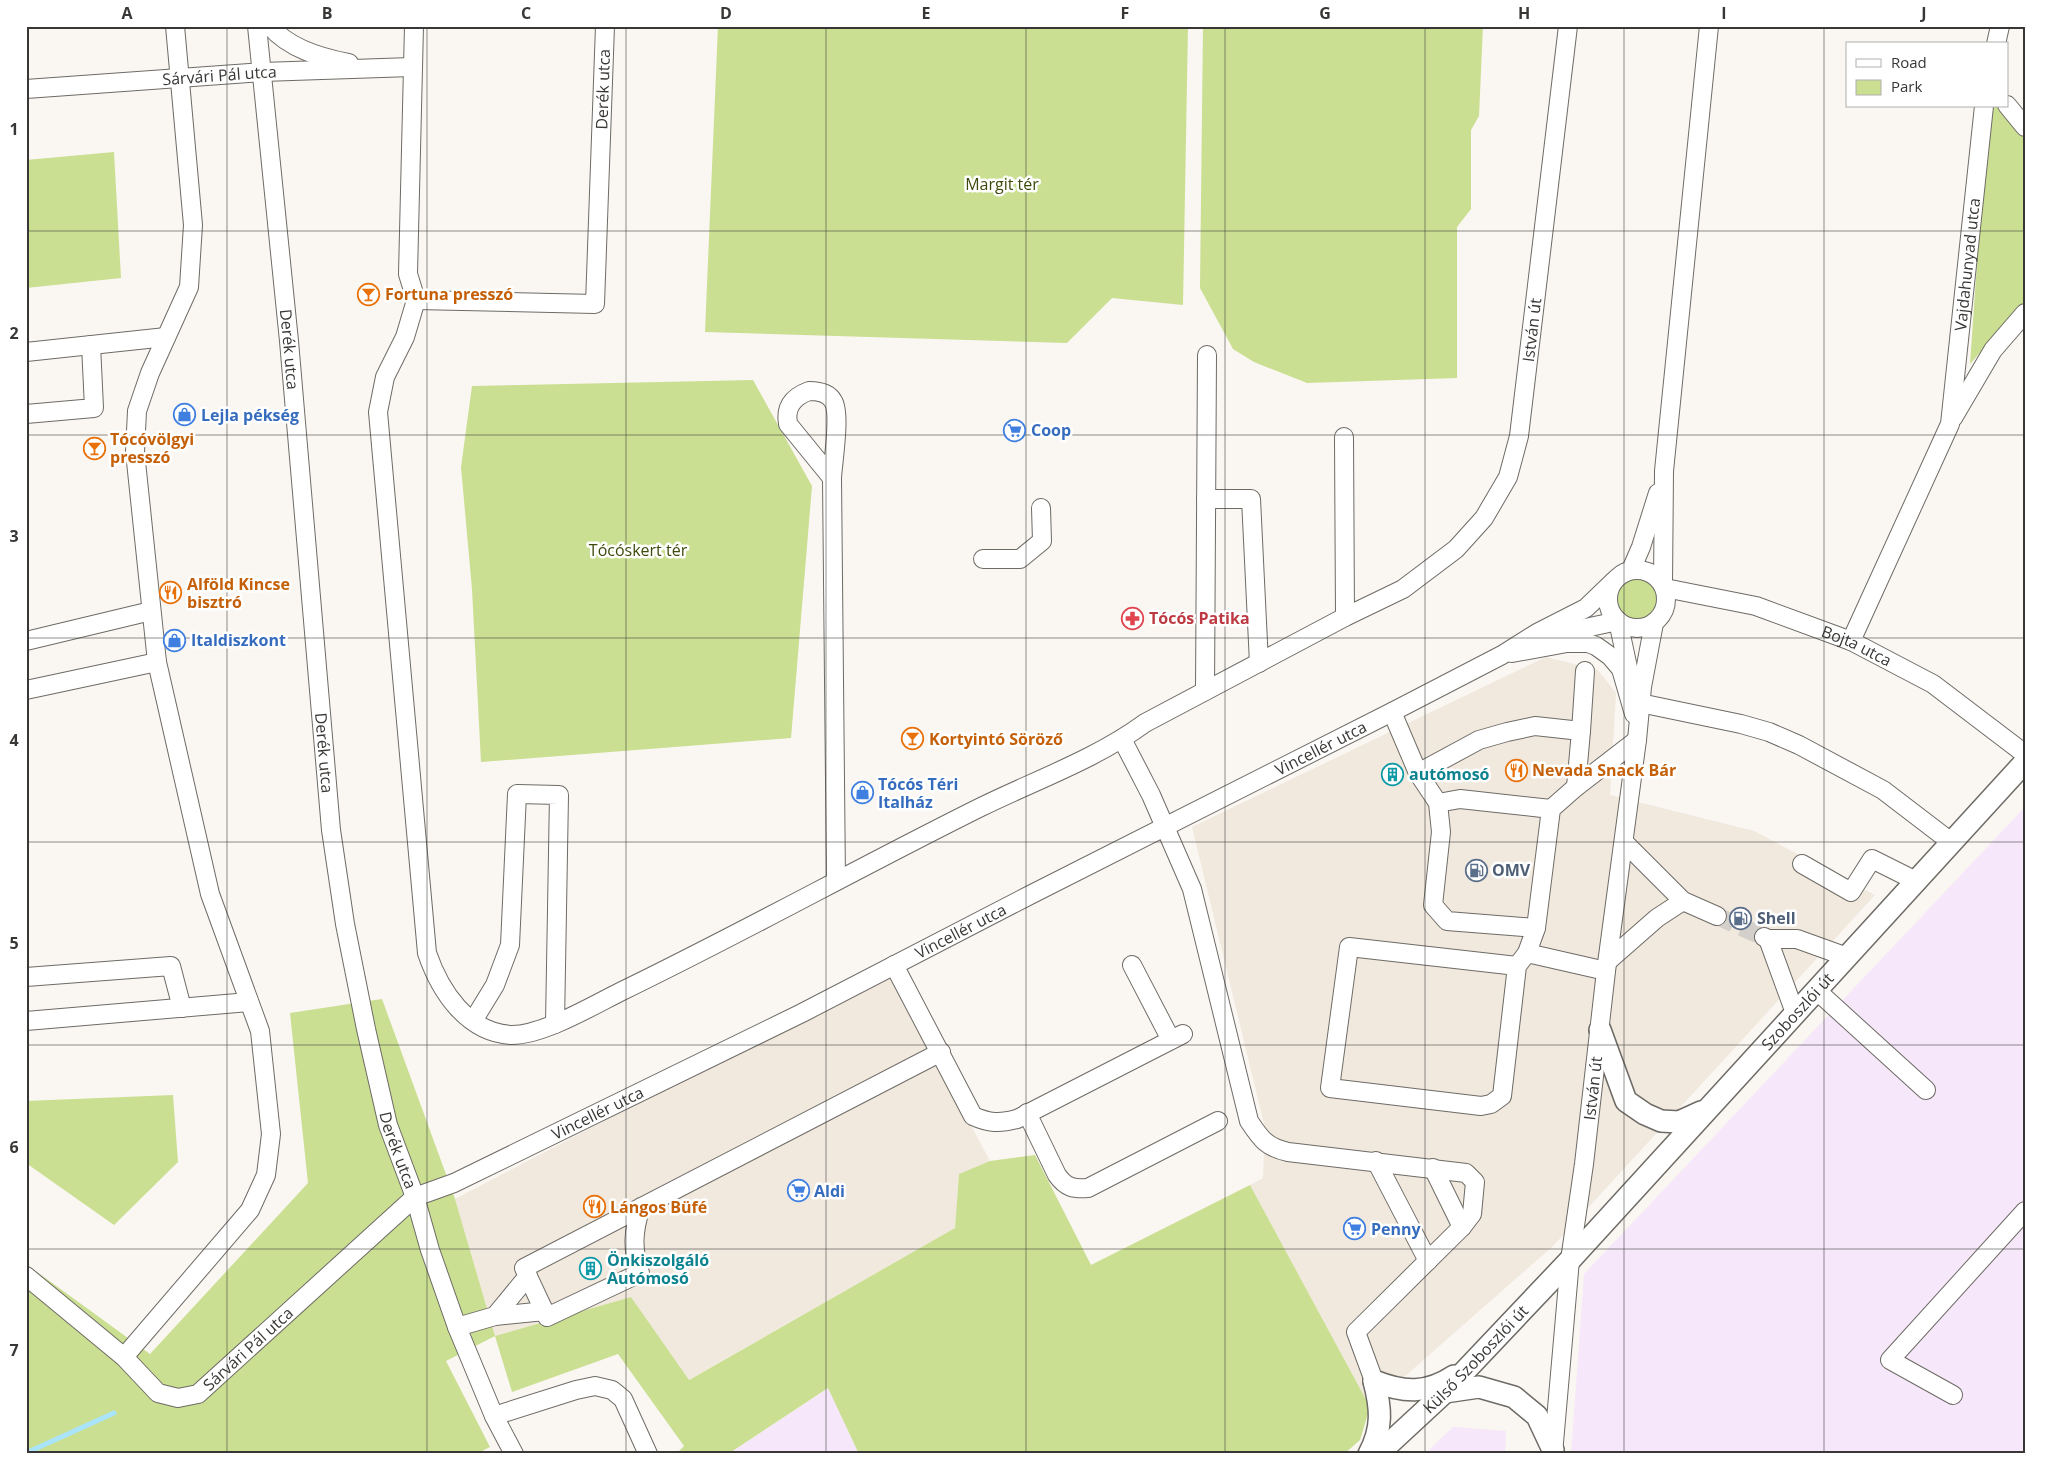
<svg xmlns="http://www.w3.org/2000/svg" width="2051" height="1480" font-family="'Open Sans',sans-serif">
<rect width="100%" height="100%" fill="#faf6f1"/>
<!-- built -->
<path fill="#f1e8de" d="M1546,657L1598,670L1616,693L1610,795L1754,831L1875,895L1553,1246L1370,1407L1250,1185L1263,1178L1265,1128L1192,827Z
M889,972L990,1161L959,1174L955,1228L688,1380L631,1297L495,1336L455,1199Z"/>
<!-- industrial -->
<path fill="#f6e7fa" d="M2025,807V1454H1571L1584,1274Z
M829,1388L859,1454H728Z
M1453,1427L1506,1431L1505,1454H1425Z"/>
<!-- green -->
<path fill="#cadf91" d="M718,26H1188L1183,305L1112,298L1067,343L705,332Z
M1203,26H1483L1479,116L1471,130V209L1457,227V378L1307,383L1254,362L1233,349L1200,288Z
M1988,106H2002L2025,135V302L1970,364Z
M114,152L121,278L26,288V160Z
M753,380L812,486L791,738L481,762L472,589L461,467L472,386Z
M1617 600a21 21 0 1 1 42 0a21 21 0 1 1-42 0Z
M382,999L455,1199L495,1336L631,1297L689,1380L955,1228L959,1174L990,1161L1035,1155L1091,1265L1250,1185L1370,1407L1360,1440L1344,1454H859L828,1388L728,1454H676L684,1446L618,1354L512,1392L495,1336L446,1361L490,1447L476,1454H26V1264L150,1354L308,1183L290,1013Z
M173,1095L178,1162L114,1225L26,1163V1101Z"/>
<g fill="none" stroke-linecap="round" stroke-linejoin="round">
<!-- stream -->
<path stroke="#a9e4fa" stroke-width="5" d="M26,1453L114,1413"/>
<!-- minor-tunnel -->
<path stroke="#d3d0cb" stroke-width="18" stroke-dasharray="18 9" stroke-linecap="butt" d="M1717,916L1764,937"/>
<defs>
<g id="minor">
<path id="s1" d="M257,26L289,341L331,830L345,924L366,1029L388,1125L415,1197L430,1250L457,1327L494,1416L514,1454"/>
<path d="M270,26C289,49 322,58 349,63"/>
<path id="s2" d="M414,26L408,274L416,300L405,337L385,377L378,412L427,953C440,991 467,1033 512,1035C543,1035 592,1006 620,992C742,933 860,867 981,807C1036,780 1096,759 1145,723L1345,617L1403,589L1456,549L1484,518L1508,477L1519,436L1568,26"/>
<path d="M1996,44L2000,26"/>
<path id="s3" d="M26,89L262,72L412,67"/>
<path d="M2007,105L2025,127"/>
<path id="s4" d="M416,300L595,304L605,26"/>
<path d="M26,352L166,337"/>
<path d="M809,391C818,391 828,392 833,401C841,413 833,461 832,478L788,424C785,407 793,397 809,391Z"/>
<path d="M26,414L94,408L91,345"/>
<path d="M1953,418L1993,350L2025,313"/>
<path d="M1344,437L1345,617"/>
<path d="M832,478L836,881"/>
<path d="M1206,499H1251L1259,663"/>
<path d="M983,559H1020L1042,541L1041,508"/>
<circle cx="1637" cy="599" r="29"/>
<path d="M1631,570L1641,547L1658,493"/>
<path d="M1663,584L1664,471L1709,26"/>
<path id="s5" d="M1665,588L1756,606L1851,641L1933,684L2025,754"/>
<path d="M1618,621L1630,677"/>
<path d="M1553,637L1571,631L1618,621"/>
<path d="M26,641L151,611"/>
<path id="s6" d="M1851,641L1950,424L1984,106"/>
<path d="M1512,653L1567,643H1588L1596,646L1610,656L1621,669L1634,714"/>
<path d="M26,690L157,662"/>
<path d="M1205,691L1207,355"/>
<path d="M1640,703L1741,724L1769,732L1799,745L1883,790L1951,842"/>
<path d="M1392,712L1418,773L1438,803L1441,832L1433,905L1447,921L1536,928L1527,953"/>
<path d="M1581,731L1585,671"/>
<path d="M1122,739L1151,795L1192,889L1249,1121C1261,1139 1266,1147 1288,1152L1466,1173L1475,1182L1472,1214L1462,1227L1356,1332L1374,1381"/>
<path d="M1418,773L1479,740L1507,732L1535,726L1581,731L1576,787"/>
<path d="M1438,803L1460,799L1551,809"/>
<path d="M1624,842L1683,901L1717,916"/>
<path d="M1802,864L1851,892L1872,859L1916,881"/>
<path d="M1536,928L1551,809L1576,787L1637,740"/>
<path d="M1764,937L1768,939H1797L1847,957"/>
<path d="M1768,939L1795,1013"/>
<path d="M1608,961L1657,918L1683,901"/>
<path d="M894,965L973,1116C989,1123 999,1124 1017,1119L1183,1034"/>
<path d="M1132,965L1171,1040"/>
<path d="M1517,966L1502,1096L1491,1104L1481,1106L1330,1088L1349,947L1517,966L1527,953L1606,971"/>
<path d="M26,977L171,966L182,1008"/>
<path d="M1816,990L1926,1090"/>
<path d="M26,1021L249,1002"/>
<path d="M473,1021L495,985L510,945L517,794L559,795L555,1024"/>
<path d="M1027,1113L1057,1175C1066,1188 1074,1189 1088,1188L1218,1121"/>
<path d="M1376,1161L1428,1261"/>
<path d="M1433,1168L1462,1227"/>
<path d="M641,1207C633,1231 632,1249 640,1273L547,1317L524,1268L941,1052"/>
<path id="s7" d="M26,1276L124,1357L158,1393L178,1398L198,1394L415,1197L454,1183L802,1013L1030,895L1392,712L1502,655L1537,633L1586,608L1614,581"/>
<path d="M495,1316L545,1311"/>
<path d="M457,1327L495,1316L528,1276"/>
<path d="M124,1357L250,1210L266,1175L271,1134L260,1031L210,894L157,662L135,452L137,411L150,373L189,287L193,225L175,26"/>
<path d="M1953,1395L1890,1360L2025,1211"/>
<path d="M494,1416L576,1390L595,1386L612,1390L623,1399L648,1454"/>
<path id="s8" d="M1553,1454L1570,1260L1584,1164L1606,971L1637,740L1642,687L1654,623"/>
</g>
<g id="major">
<path d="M1600,1030L1626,1101L1645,1114L1661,1121L1679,1122L1701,1112"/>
<path d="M1374,1381C1404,1393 1427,1394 1454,1376"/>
<path d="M1445,1392L1479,1387L1514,1397L1537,1416L1553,1450"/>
<path d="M1369,1454C1383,1428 1381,1408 1374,1381"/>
<path id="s9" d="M1378,1454L1445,1392L1570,1260L2025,762"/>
</g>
</defs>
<!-- minor casing -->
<use href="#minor" stroke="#6e6b66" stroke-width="20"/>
<!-- major casing -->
<use href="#major" stroke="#6e6b66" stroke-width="24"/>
<!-- minor -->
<use href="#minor" stroke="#fff" stroke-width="18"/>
<!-- major -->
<use href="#major" stroke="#fff" stroke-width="21"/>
</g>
<!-- grid -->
<path fill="none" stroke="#393735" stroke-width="1" stroke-opacity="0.55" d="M227,26V1454M427,26V1454M626,26V1454M826,26V1454M1026,26V1454M1225,26V1454M1425,26V1454M1624,26V1454M1824,26V1454M26,231H2025M26,435H2025M26,638H2025M26,842H2025M26,1045H2025M26,1249H2025"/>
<!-- icons -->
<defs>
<symbol id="bar-ring" viewBox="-11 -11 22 22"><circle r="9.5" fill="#fff" stroke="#e8710a" stroke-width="1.5"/><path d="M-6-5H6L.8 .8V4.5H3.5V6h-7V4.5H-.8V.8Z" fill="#e8710a"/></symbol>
<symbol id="shop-ring" viewBox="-11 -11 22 22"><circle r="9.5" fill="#fff" stroke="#3f7fe0" stroke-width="1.5"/><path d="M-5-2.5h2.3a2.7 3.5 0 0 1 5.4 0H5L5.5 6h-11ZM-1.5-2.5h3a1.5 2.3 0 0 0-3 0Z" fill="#3f7fe0"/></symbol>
<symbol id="supermarket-ring" viewBox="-11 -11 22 22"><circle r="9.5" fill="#fff" stroke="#3f7fe0" stroke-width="1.5"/><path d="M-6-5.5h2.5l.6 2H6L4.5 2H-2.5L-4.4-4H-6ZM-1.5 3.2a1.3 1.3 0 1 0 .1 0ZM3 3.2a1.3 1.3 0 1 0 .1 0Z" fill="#3f7fe0"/></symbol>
<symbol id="restaurant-ring" viewBox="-11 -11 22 22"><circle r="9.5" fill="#fff" stroke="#e8710a" stroke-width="1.5"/><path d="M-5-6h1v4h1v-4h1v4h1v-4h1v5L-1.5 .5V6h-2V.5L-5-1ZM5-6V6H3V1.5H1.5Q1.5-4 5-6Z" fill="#e8710a"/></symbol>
<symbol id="pharmacy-ring" viewBox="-11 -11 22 22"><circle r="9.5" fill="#fff" stroke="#e0444e" stroke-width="1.5"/><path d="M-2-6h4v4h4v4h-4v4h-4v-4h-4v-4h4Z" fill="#e0444e"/></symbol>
<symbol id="building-ring" viewBox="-11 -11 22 22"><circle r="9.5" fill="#fff" stroke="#0f9aa8" stroke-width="1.5"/><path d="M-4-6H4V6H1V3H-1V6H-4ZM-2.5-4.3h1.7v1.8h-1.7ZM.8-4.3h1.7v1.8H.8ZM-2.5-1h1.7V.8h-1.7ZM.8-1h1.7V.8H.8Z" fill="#0f9aa8"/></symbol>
<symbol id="fuel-ring" viewBox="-11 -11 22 22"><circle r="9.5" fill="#fff" stroke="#5c6f8a" stroke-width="1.5"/><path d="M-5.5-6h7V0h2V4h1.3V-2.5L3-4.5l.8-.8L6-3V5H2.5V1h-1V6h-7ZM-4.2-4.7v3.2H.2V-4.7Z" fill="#5c6f8a"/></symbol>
</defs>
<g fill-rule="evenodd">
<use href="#bar-ring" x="356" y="282" width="25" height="25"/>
<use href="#shop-ring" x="172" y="402" width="25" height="25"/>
<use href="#supermarket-ring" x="1002" y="418" width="25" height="25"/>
<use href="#bar-ring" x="82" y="436" width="25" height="25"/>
<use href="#restaurant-ring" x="158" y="580" width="25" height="25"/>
<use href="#pharmacy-ring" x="1120" y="606" width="25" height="25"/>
<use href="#shop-ring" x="162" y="628" width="25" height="25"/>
<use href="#bar-ring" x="900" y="726" width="25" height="25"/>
<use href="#restaurant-ring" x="1504" y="758" width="25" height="25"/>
<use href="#building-ring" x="1380" y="762" width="25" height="25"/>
<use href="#shop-ring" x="850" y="780" width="25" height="25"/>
<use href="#fuel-ring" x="1464" y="858" width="25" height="25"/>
<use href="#fuel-ring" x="1728" y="906" width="25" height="25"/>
<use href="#supermarket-ring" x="786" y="1178" width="25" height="25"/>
<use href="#restaurant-ring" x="582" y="1194" width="25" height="25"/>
<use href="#supermarket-ring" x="1342" y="1216" width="25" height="25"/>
<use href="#building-ring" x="578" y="1256" width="25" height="25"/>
</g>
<g text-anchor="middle" stroke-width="5" stroke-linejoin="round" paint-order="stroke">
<!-- street labels -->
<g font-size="16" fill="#393735" stroke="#fff">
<text dy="6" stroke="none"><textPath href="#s3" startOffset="194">Sárvári Pál utca</textPath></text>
<text dy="6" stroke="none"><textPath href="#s4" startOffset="394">Derék utca</textPath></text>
<text dy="6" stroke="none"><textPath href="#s6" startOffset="399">Vajdahunyad utca</textPath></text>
<text dy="6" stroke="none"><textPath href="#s2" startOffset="2366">István út</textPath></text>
<text dy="6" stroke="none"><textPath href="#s1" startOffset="325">Derék utca</textPath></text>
<text dy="6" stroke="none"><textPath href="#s5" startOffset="201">Bojta utca</textPath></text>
<text dy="6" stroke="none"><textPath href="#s7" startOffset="1522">Vincellér utca</textPath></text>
<text dy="6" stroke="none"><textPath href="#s1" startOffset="730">Derék utca</textPath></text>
<text dy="6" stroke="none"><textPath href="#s7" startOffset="1118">Vincellér utca</textPath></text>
<text dy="6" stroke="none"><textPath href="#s9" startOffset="610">Szoboszlói út</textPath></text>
<text dy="6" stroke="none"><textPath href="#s8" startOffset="368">István út</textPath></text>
<text dy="6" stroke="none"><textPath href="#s7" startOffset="712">Vincellér utca</textPath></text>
<text dy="6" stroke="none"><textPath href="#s1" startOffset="1135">Derék utca</textPath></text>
<text dy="6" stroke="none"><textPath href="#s7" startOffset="285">Sárvári Pál utca</textPath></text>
<text dy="6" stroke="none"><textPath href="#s9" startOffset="136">Külső Szoboszlói út</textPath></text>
</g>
<!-- park labels -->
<g font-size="16" fill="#3e4a0b" stroke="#fff">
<text x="1002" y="190">Margit tér</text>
<text x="638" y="556">Tócóskert tér</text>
</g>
<!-- food labels -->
<g font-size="16" font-weight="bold" fill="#c56008" stroke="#fff" text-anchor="start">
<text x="385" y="300">Fortuna presszó</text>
<text x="110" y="445">Tócóvölgyi<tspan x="110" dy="18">presszó</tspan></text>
<text x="187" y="590">Alföld Kincse<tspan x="187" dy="18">bisztró</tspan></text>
<text x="929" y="745">Kortyintó Söröző</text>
<text x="1532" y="776">Nevada Snack Bár</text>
<text x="610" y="1213">Lángos Büfé</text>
</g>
<!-- shop labels -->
<g font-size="16" font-weight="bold" fill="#366cbe" stroke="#fff" text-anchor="start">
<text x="201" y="421">Lejla pékség</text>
<text x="1031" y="436">Coop</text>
<text x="191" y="646">Italdiszkont</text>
<text x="878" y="790">Tócós Téri<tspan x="878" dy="18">Italház</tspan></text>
<text x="814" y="1197">Aldi</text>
<text x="1371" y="1235">Penny</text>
</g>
<!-- health labels -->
<g font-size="16" font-weight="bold" fill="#be3a42" stroke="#fff" text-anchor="start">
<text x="1149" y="624">Tócós Patika</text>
</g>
<!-- culture labels -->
<g font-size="16" font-weight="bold" fill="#0d838f" stroke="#fff" text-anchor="start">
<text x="1409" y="780">autómosó</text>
<text x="607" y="1266">Önkiszolgáló<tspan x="607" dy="18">Autómosó</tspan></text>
</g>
<!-- service labels -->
<g font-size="16" font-weight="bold" fill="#4e5e75" stroke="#fff" text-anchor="start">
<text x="1492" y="876">OMV</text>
<text x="1757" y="924">Shell</text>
</g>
</g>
<!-- border -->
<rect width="2051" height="1480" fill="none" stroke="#ffffff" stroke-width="55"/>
<!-- legend -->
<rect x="1846" y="42" width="162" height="65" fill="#ffffff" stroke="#b0afae"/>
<rect x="1856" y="59" width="25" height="8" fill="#ffffff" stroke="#b0afae"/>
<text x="1891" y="68" font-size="15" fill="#393735">Road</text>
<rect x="1856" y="80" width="25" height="15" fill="#cadf91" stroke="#b0afae"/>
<text x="1891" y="92" font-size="15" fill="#393735">Park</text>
<rect x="28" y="28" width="1996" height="1424" fill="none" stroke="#393735" stroke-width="2"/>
<g font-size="16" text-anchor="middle" font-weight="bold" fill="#393735">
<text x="127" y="19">A</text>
<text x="327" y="19">B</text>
<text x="526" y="19">C</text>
<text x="726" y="19">D</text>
<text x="926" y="19">E</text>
<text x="1125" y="19">F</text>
<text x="1325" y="19">G</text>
<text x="1524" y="19">H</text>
<text x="1724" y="19">I</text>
<text x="1924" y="19">J</text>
<text x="14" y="135">1</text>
<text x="14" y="339">2</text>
<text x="14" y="542">3</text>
<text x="14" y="746">4</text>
<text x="14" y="949">5</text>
<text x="14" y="1153">6</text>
<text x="14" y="1356">7</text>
</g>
</svg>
